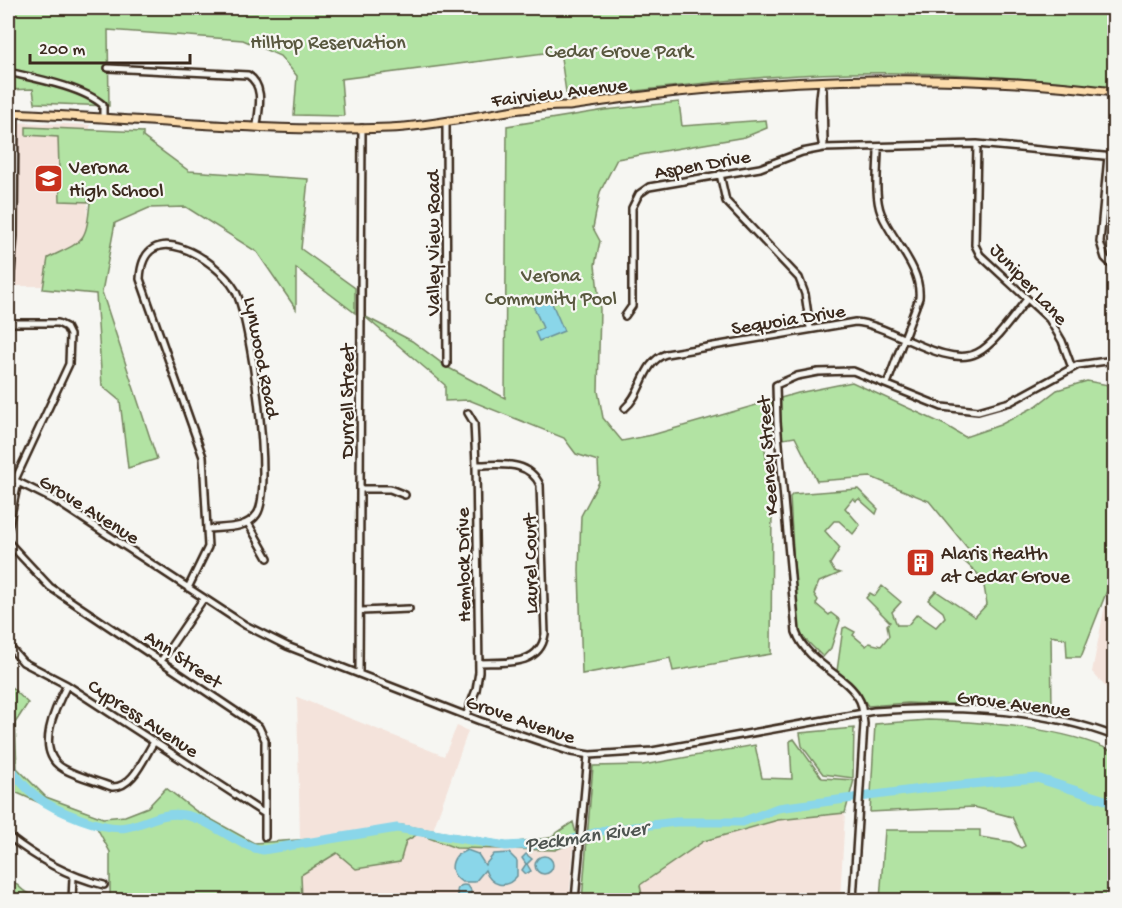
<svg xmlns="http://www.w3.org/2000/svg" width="1122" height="908" font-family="'Gochi Hand',sans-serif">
<rect width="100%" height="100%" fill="#f6f6f2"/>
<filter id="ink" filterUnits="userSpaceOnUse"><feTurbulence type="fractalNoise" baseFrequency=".0167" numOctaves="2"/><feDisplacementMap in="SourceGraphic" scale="12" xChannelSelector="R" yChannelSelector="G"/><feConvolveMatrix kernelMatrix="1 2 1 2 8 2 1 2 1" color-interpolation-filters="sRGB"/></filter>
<g filter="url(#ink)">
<!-- built -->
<path fill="#f4e3db" d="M8,122L90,125L87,231L81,241L48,258L43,286H8Z
M1114,590V696L1092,672L1105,605Z
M297,697L444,756L457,726L468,731L433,830L300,839Z
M845,813L840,900H643L642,898L640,885L704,841L778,820Z
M418,834L456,848L555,850L574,842L569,900H302L301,875L337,853L406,841Z"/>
<!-- green -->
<path fill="#b2e3a3" stroke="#768660" stroke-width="1.5" d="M8,8H1114V88C1002,74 881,68 768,77C701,82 634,92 567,99L560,51L341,79L344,116L294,115L297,76L280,56L243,40L108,30L109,106L35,103L33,89L8,90Z
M679,102L682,126L766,120L767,128L745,137L617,159L600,192L593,228L600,241L595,265L600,309L598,391L603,418L622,441L652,435L798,393L852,382L945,425L965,437L1000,425L1036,406L1057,390L1087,381L1114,386V582L1108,588L1081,657H1067L1066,639L1051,636L1052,708L997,699V707L908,703L868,706L860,694L837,671L843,628L846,627L855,632L853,635L866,646L869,643L881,646L889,636L887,625L890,622L866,598L870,593L875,596L882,586L901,602L892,612L897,625H908L917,614L936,627L945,617L943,612L928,600L936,591L975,617L987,604L984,586L976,578L978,574L964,561L970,551L929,501L871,477L817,481L795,437L764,442L772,503L771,654L673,671L670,658L582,674L579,570L581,516L599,482L598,461L576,454L564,438L469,400L445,401V385L364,316L412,341L447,367L505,398L507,126L605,110Z
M26,127L143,132V137L189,171L308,179L301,249L355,288V313L296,268V309L257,252L186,207L149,208L115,223L102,292L157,459L128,468L120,401L102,386L96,294L43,289L48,258C84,240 86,244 90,202L60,201L58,137L26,135Z
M858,489L878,509L876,514L859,499L856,501L853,498L845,508L860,525L853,534L839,521H834L825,531L840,548L830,564L834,571L840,573L819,582L814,594L818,600L816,604L829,615L831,613L840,620L831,648L823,657L801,635L797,623L790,497L793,494Z
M8,684L28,703L15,723L17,768L46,797L103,818L125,816L148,807L166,788L196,811L254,843L312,839L401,825L508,843L549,838L573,822L578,841L555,850L456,848L418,834L406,841L400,862L356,869L337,853L301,875L302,900H110V852L97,828L8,789Z
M928,720C983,722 1065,727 1114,752V900H880L885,830H980V837L1011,842L1021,848L1025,846L1012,817L974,807L870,812L875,724Z
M854,728L853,778L823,774L802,746L800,733Z
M794,739L822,778L854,780L845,813L778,820L704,841L640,885L643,900H582L593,766L643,765L755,745L762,778L792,779L790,741Z
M8,877L24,891L43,900H8Z"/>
<!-- water -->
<path fill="#8ad6e9" stroke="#6a9198" stroke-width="1.5" d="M548,294L564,331L539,341L535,332L543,328L531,301Z
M467,850L478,854L485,865L494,854L509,853L517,861V876C506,890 491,886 485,870L475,882H462C451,875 449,865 457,855Z
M526,854L532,859L527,864L531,871L526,874L522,870L526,864L522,858Z
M535 865a9 9 0 1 1 18 0a9 9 0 1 1-18 0Z
M457 892a7 7 0 1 1 14 0a7 7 0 1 1-14 0Z"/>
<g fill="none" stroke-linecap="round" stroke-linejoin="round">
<!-- river -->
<path stroke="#8ad6e9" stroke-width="9" d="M8,762C15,776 24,787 37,797C54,810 105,832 127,827C147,823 163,811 184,815C213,820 234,845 263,850L397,828L506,846L559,843L601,831L676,822H742L778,808L928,788L1037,778L1108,801L1114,810"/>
<defs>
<path id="minor" d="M108,68L248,75C265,86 259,108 257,125
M8,72C34,78 83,87 103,105V117
M822,82C818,105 818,125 823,148
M823,90L824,144
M446,123L447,364
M977,144L975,245L980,255L1049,319L1062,341L1072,368
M878,148C878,168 874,195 881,213C892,241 922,267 919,298L887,384
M1108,156L1100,242L1105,258L1114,267
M720,174L726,201L799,278L805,294L810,328
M8,311L14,236L15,113
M625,316L632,306V208L639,194L649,187L760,168L802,152L823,148L977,144L1114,157
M8,323H58L66,327L70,335L69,364L15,480
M625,408C643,393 642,362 666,354L855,322C890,324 945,369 977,353C994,345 1015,314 1027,299
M476,465C500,465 528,459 540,485L545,634C540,667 504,662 479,663
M8,477L56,501L245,625L287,646L480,721L571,752L590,755L652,751L874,711C953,705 1041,708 1114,736
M360,489H390L405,495
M248,523L268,558
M8,529L18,482
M8,542L50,587L259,727L265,740V837
M188,588L208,547L203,457L140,279C143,213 217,259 235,290C251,318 274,490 257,514C246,530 224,527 207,529
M361,611L409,609
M8,645L23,662L67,685L265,814
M161,661L204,598
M359,674L362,128
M67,685C56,706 33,752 64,769C78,777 97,781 112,787C133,788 144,757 154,742
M466,716L476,690L479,672L476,465L474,423L468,413
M8,836C38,859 67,876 104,885
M72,900L73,877
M575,900L588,755
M853,900L864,724C863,717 863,708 860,701C847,674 808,665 796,632L777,422L776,385L797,376L818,372L853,371L942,407L978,411L1010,402L1078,365L1114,360"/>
<path id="major" d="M8,113C133,118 263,133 389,128C449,126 510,105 569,106C746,79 936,70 1114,92"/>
</defs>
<!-- minor casing -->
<use href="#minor" stroke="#3b2a1e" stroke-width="10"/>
<!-- major casing -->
<use href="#major" stroke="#3b2a1e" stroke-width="11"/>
<!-- minor -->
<use href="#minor" stroke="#f6f6f2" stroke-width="5"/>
<!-- major -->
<use href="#major" stroke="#fcdcac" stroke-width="7"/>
</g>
</g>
<!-- icons -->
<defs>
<symbol id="school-square" viewBox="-11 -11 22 22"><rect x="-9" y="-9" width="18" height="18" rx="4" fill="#c8321e" stroke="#f6f6f2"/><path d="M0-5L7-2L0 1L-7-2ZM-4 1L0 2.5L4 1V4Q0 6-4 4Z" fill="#fff"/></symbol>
<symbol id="building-square" viewBox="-11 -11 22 22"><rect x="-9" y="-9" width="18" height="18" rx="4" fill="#c8321e" stroke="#f6f6f2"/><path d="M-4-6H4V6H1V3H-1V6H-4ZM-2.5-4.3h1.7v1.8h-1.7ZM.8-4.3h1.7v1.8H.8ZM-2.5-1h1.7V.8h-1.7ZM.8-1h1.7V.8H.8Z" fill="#fff"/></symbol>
</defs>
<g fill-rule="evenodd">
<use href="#school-square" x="32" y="162" width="33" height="33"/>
<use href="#building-square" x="904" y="546" width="33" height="33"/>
</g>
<g text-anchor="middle" stroke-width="4.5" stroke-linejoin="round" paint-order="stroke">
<!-- park labels -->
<g font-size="20" fill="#59583f" stroke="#f6f6f2">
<text x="328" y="48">Hilltop Reservation</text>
<text x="619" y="57">Cedar Grove Park</text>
<text x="551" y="281">Verona<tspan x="551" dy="23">Community Pool</tspan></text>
</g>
<!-- street labels -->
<g font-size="20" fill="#3b2a1e" stroke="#f6f6f2">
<text transform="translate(559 91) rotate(-7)" y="7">Fairview Avenue</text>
<text transform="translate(702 163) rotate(-10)" y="7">Aspen Drive</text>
<text transform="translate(432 243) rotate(-90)" y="7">Valley View Road</text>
<text transform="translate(1030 283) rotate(47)" y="7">Juniper Lane</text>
<text transform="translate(788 318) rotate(-9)" y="7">Sequoia Drive</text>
<text transform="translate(263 357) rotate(79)" y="7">Lynwood Road</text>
<text transform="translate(346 401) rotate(-90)" y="7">Durrell Street</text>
<text transform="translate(766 456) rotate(-94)" y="7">Keeney Street</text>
<text transform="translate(90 508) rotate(32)" y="7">Grove Avenue</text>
<text transform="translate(529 564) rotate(-91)" y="7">Laurel Court</text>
<text transform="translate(462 565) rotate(-91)" y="7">Hemlock Drive</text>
<text transform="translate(184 658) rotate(34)" y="7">Ann Street</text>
<text transform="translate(1014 702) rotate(7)" y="7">Grove Avenue</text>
<text transform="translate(144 717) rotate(33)" y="7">Cypress Avenue</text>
<text transform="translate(521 718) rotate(19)" y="7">Grove Avenue</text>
</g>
<!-- poi labels -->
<g font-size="20" fill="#3b2a1e" stroke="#f6f6f2" text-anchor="start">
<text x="69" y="173">Verona<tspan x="69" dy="23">High School</tspan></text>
<text x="941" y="559">Alaris Health<tspan x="941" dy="23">at Cedar Grove</tspan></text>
</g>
<!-- water labels -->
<g font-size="21" font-style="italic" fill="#4f5551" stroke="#f6f6f2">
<text transform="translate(586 835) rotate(-8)" y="7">Peckman River</text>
</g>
</g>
<!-- margin -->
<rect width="1122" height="908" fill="none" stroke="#f6f6f2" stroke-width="30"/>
<rect x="15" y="15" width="1092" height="878" fill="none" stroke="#3b2a1e" stroke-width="2" filter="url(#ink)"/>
<!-- scale -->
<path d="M30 54v9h160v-9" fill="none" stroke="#3b2a1e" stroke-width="3"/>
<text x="39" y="54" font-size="18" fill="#3b2a1e" stroke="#f6f6f2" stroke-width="4.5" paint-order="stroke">200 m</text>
</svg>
